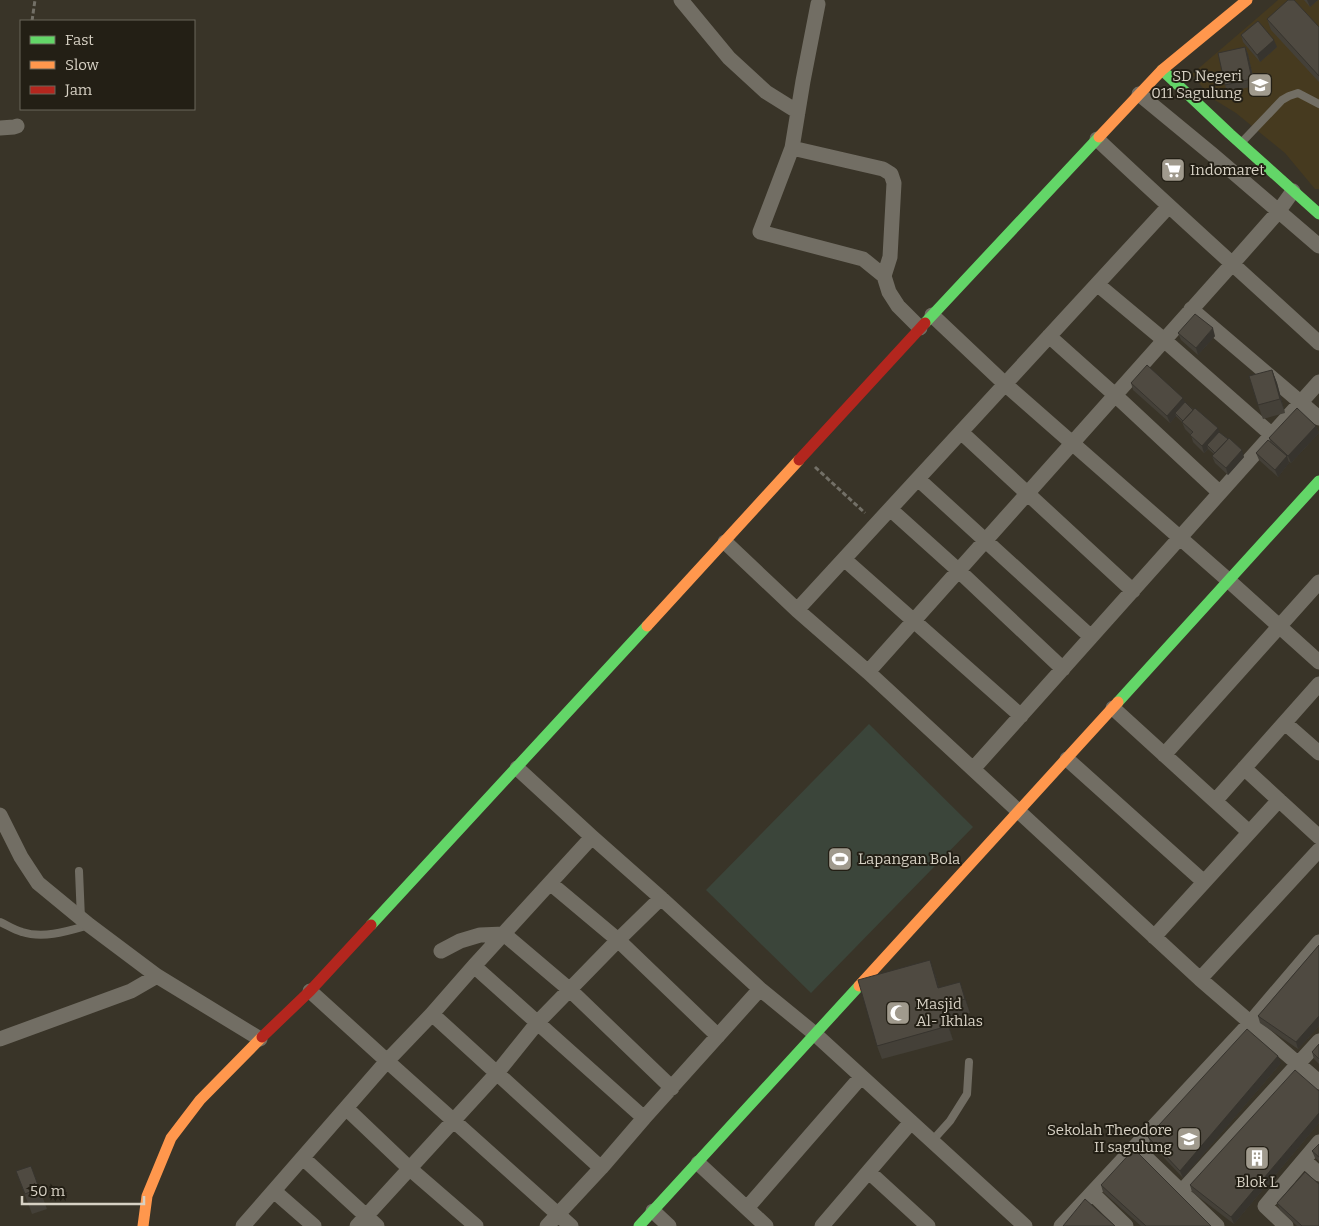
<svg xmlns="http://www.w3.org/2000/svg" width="1319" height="1226" font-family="Bitter,serif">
<rect width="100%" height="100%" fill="#393428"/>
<!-- built -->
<path fill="#463a1f" d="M1278,0H1319V189H1315L1285,153L1236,113L1210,97L1192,74Z"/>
<!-- green -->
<path fill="#3b453a" d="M869,724L973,827L811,993L706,890Z"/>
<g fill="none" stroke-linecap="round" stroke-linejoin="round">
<!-- path -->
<path stroke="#737067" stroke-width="3" stroke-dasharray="5 2.5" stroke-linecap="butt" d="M32,21L35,0
M815,467L865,513"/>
<!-- lane -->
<path stroke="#726e64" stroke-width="8" d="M1242,142L1282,100L1289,96L1298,93L1319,104
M79,871L81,919
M0,922C7,925 14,930 22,932C44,939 68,931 89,925
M932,1141L950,1121L967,1094L969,1062"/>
<!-- street -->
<path stroke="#726e64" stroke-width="15" d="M681,0L729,58L766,92L798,112
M818,4L803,81L792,148L883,169L891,174L894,183L890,257L884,276L889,292L898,306L920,328
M1139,94L1213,155L1319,246
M0,128L14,127L17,126
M1097,139C1170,208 1245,275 1319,343
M792,148L760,232L863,259L884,276
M1097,284L1164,340L1272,435
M1191,309L1319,418
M932,315L1005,384L1228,580L1319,662
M1049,336L1115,395L1220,493
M961,432L1133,591
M918,479L1091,637
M890,509L959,571L1063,669
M725,542L797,610L868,672L1200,979L1319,1082
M844,559L1021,716
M797,610L1169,206
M868,672L1233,263L1278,212L1293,191
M1113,708L1249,832
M1285,723L1319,753
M1164,755L1319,582
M1067,759L1204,882
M517,768L592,837L661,898L760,989L815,1034L1025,1226
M1244,768L1319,837
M973,769L1319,382
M1215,801L1319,684
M0,815L21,857L38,883L89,925L157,976L260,1039
M550,883L618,940L718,1036
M1154,937L1279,800
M441,951L460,941L480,935L504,934L570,990L672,1088
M474,966L644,1118
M1200,979L1319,850
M310,991L387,1061L571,1226
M432,1014L601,1168
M0,1039L131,991L157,976
M346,1108L409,1168L476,1226
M1135,1147L1217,1226
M303,1158L377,1226
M1304,1160L1319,1174
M698,1163L766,1226
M869,1172L928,1226
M274,1191L314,1226
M1181,1192L1319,1041
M1092,1193L1126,1226
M747,1208L861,1077
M653,1211L669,1226
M243,1226L387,1061L432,1014L474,966L592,837
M357,1226L497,1073L538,1022L618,940L661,898
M547,1226L601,1168L644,1118L760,989
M822,1226L911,1122
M1061,1226L1250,1023L1319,942
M1286,1226L1265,1206L1319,1142"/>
<!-- fast -->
<path stroke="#63d668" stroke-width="11" d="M1162,70L1230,134L1319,214
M925,323L1099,137
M1118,702L1319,481
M371,925L647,626
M639,1226L859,986"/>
<!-- slow -->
<path stroke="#ff974d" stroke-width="11" d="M1099,137L1162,70L1247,0
M647,626L799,460
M859,986L1118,702
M143,1226L147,1196L171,1138L200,1100L262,1037"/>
<!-- jam -->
<path stroke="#b3261e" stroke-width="11" d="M799,460L925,323
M262,1037L310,991L371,925"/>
</g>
<!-- wall -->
<path fill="#444038" d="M1304,0H1318L1310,7Z
M1267,19L1319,27V82L1271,30Z
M1241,35L1277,47L1260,62L1243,42Z
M1245,47L1248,54L1255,86L1227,92L1225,85Z
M1178,333L1215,336L1198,355L1181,340Z
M1272,370L1277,383L1285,413L1263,419L1258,405Z
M1131,383L1185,402L1219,432L1244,457L1228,475L1215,463L1212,456L1214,454L1208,449L1204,453L1193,442L1191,435L1185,429L1182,422L1176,416L1170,423L1133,390Z
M1316,426L1319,433L1291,463L1288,461L1289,463L1278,477L1259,460L1256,453L1270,442L1269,438Z
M1319,945V1026L1298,1049L1260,1023L1258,1016Z
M935,974L939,988L960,982L970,1013L947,1020L953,1040L882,1059L877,1046Z
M1319,1044V1064L1314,1059L1312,1052Z
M1281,1063L1183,1178L1151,1144L1148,1137Z
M1319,1091V1123L1234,1224L1192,1192L1190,1185Z
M1319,1144V1161L1315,1158L1312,1151Z
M31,1166L47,1209L32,1214L16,1171Z
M1101,1185L1211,1226H1141L1103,1192Z
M1277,1203L1319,1226H1297L1280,1210Z"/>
<!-- shaded-wall -->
<path fill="#37342e" d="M1307,0H1318L1310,7Z
M1274,40L1277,47L1260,62L1257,55Z
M1245,47L1248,54L1255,86L1252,79Z
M1213,328L1215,336L1198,355L1196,348Z
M1272,370L1277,383L1285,413L1280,399Z
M1183,398L1186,405L1175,413L1176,416L1170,423L1167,416Z
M1316,426L1319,433L1291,463L1288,456Z
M1218,428L1221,435L1207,445L1208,449L1204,453L1202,446Z
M1242,450L1244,457L1228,475L1226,468Z
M1287,456L1289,463L1278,477L1275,470Z
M930,960L935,974L943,1002L938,988Z
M960,982L965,996L970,1013L965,999Z
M942,1006L947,1020L953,1040L948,1026Z
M1319,1016V1026L1298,1049L1296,1042Z
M1278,1056L1281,1063L1183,1178L1180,1171Z
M1319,1113V1123L1234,1224L1231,1217Z"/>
<!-- building -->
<path fill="#4f4a41" stroke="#37342e" d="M1288,0H1294L1319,27V76L1267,19Z
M1258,21L1274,40L1257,55L1241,35Z
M1245,47L1252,79L1225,85L1218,53Z
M1195,314L1213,328L1196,348L1178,333Z
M1147,365L1183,398L1167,416L1131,383Z
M1272,370L1280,399L1258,405L1249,376Z
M1185,402L1193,410L1183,421L1175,413Z
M1195,408L1218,428L1202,446L1190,435L1193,432L1182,422Z
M1297,408L1316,426L1288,456L1269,438Z
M1219,432L1228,439L1215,453L1207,445Z
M1229,438L1242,450L1226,468L1212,456Z
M1268,440L1287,456L1275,470L1256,453Z
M1319,945V1016L1296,1042L1258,1016Z
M930,960L938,988L960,982L965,999L942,1006L948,1026L877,1046L858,980Z
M1247,1029L1278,1056L1180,1171L1148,1137Z
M1319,1044V1059L1312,1052Z
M1295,1070L1319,1091V1113L1231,1217L1190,1185Z
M1319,1144V1157L1312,1151Z
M1134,1149L1211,1226H1146L1101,1185Z
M31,1166L39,1188L25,1194L16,1171Z
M1305,1172L1319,1184V1226H1302L1277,1203Z
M1085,1199L1115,1226H1063Z"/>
<!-- icons -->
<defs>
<symbol id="school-square" viewBox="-11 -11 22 22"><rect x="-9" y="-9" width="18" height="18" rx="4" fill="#a09a8d" stroke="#231f15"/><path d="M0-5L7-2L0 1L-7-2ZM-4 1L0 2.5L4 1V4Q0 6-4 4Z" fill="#fff"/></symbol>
<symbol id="supermarket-square" viewBox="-11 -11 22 22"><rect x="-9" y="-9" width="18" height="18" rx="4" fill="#a09a8d" stroke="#231f15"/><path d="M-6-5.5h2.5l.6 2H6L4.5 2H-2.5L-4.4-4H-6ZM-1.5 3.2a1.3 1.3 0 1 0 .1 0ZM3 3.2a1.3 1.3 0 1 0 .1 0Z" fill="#fff"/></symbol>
<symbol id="stadium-square" viewBox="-11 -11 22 22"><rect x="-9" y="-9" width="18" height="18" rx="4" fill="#a09a8d" stroke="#231f15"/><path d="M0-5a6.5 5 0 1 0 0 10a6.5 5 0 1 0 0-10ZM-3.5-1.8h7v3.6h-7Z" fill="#fff"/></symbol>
<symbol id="mosque-square" viewBox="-11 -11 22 22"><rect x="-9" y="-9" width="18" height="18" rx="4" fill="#a09a8d" stroke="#231f15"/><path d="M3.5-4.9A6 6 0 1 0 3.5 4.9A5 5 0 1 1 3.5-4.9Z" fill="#fff"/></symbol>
<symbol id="building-square" viewBox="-11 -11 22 22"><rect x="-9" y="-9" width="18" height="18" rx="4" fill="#a09a8d" stroke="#231f15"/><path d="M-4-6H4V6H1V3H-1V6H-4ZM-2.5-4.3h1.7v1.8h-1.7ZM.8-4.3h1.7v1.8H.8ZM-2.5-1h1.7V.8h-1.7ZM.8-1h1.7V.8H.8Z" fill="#fff"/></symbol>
</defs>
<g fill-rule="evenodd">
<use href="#school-square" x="1246" y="71" width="28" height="28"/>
<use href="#supermarket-square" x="1159" y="156" width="28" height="28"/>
<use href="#stadium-square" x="826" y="845" width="28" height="28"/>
<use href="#mosque-square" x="884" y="999" width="28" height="28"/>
<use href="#school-square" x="1175" y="1125" width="28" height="28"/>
<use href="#building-square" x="1243" y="1144" width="28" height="28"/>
</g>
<g text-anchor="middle" stroke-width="4" stroke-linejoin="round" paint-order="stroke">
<!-- poi labels -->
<g font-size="15" fill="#d7d1c4" stroke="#231f15" text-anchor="start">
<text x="1242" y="81" text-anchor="end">SD Negeri<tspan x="1242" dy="17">011 Sagulung</tspan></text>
<text x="1190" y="175">Indomaret</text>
<text x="858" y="864">Lapangan Bola</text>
<text x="916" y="1009">Masjid<tspan x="916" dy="17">Al- Ikhlas</tspan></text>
<text x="1172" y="1135" text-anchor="end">Sekolah Theodore<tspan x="1172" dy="17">II sagulung</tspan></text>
<text x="1257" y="1187" text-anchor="middle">Blok L</text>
</g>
</g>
<!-- legend -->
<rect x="20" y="20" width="175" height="90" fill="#231f15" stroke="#6b665b"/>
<rect x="30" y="36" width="25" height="8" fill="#63d668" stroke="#6b665b"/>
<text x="65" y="45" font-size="15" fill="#d7d1c4">Fast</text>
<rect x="30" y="61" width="25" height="8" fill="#ff974d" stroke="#6b665b"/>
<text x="65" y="70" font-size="15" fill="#d7d1c4">Slow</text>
<rect x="30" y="86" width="25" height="8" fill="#b3261e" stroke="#6b665b"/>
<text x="65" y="95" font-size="15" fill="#d7d1c4">Jam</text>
<!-- scale -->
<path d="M22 1196v8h122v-8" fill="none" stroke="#d7d1c4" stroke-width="2.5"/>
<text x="30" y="1196" font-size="15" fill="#d7d1c4" stroke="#231f15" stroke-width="4" paint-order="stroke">50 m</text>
</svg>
